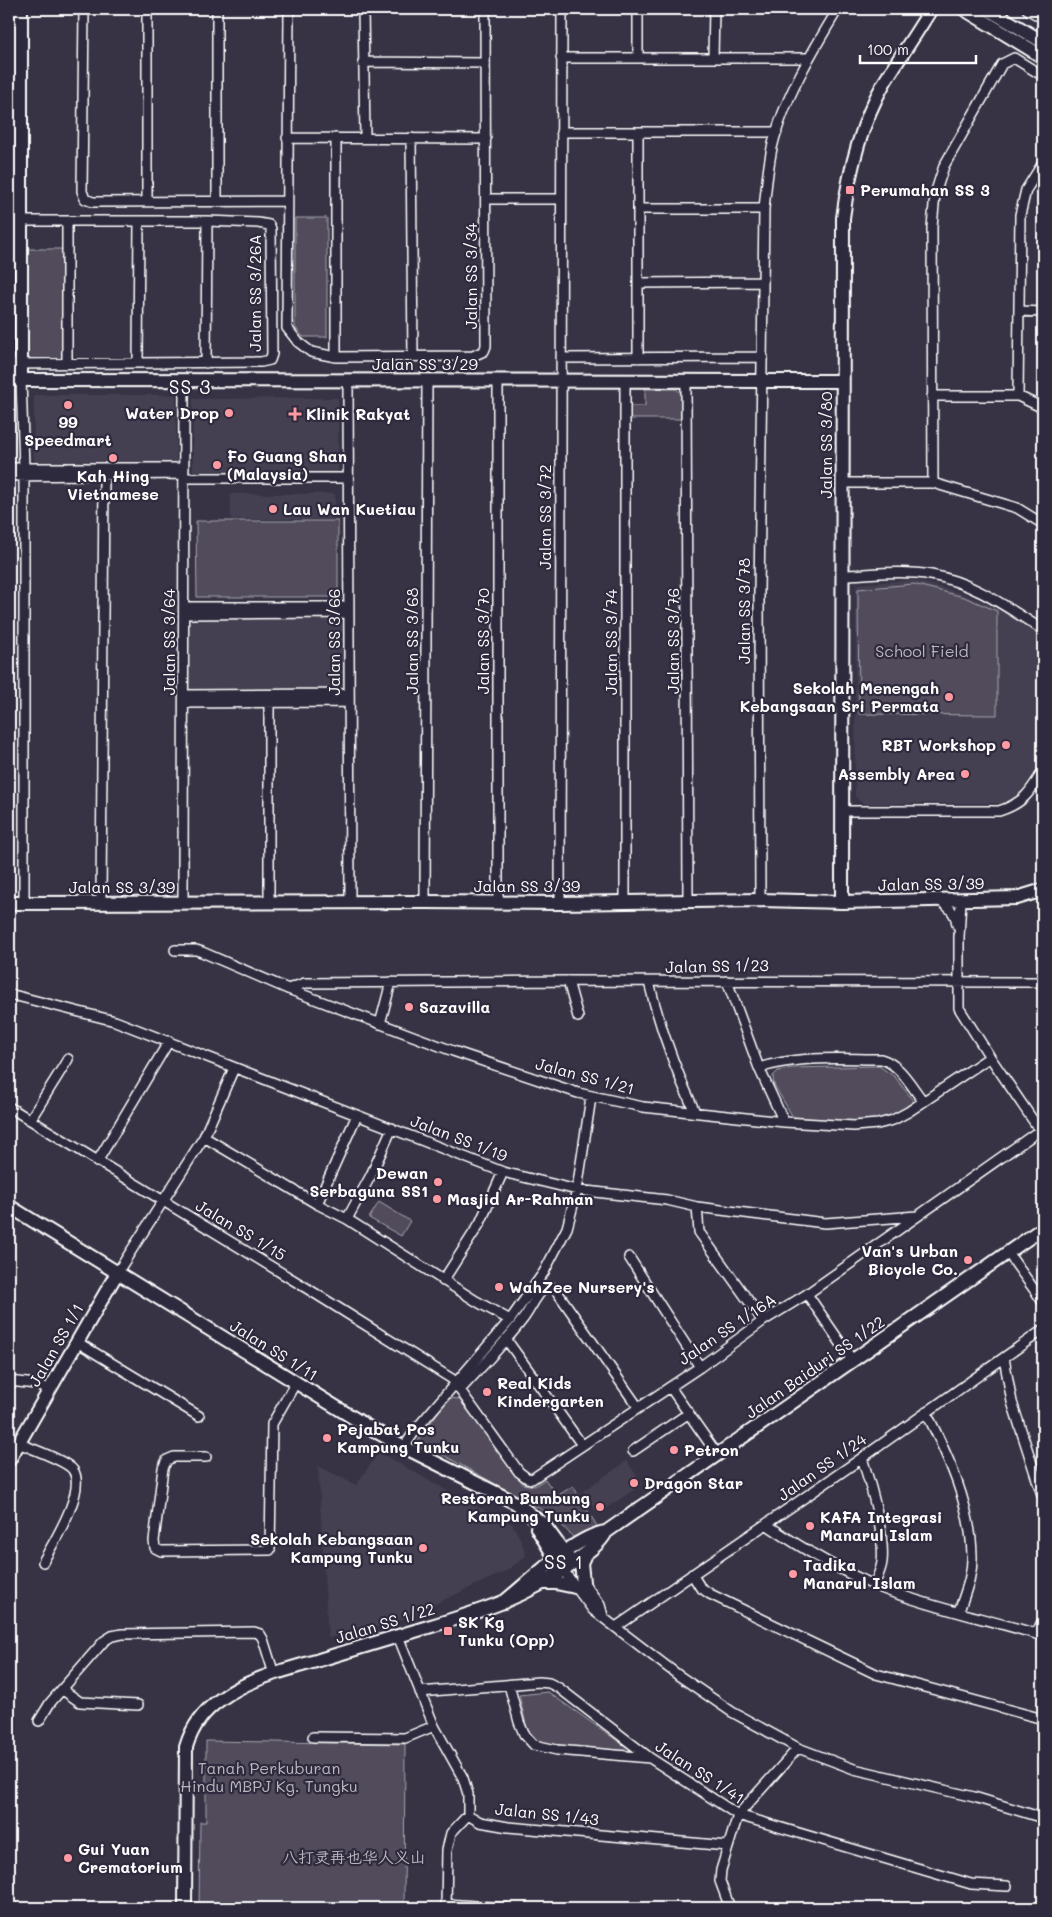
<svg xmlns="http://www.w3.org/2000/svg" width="1052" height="1917" font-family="Mali,'LXGW WenKai TC',sans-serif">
<rect width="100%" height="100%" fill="#373345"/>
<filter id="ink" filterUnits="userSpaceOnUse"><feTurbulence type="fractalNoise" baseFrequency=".02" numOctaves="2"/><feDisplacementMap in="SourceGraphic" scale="10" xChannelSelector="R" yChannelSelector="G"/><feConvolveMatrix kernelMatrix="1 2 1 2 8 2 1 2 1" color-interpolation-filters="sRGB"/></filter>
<g filter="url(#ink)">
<!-- built -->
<path fill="#444051" d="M34,395H176V466H34Z
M338,398V474L193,475V399Z
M231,494H335V519H231Z
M914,580L963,594L998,608L1043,636V759L1024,788L1014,799L1004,803L864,804L855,797L856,584Z
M343,615V689H188V616Z
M379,1452L467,1502L512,1524L521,1540L526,1556L506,1571L394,1623L328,1638L318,1466L356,1485Z
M627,1461L642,1484L598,1514L583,1491Z"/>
<!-- green -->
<path fill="#514c5c" stroke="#a8a6ae" d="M9,108H15V161H9Z
M295,218H327V337H303L295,327Z
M28,249H64V359H28Z
M645,389H676L681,393V419H630V406H645Z
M196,521H338V597H197Z
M913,584L964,597L997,611V715L859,714L858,589Z
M879,1066L895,1077L915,1103L894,1117L856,1122L793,1117L774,1085L773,1076L778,1071L792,1068Z
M379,1202L410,1221L401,1236L369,1218Z
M448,1398L459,1399L523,1484L535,1486L545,1479L557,1496L573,1486L597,1526L582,1536L573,1537L553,1516L418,1441Z
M548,1692L632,1751L580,1748L530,1741L519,1695Z
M206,1741L405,1744L404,1908H199L200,1822H206Z"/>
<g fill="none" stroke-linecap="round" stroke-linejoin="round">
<defs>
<path id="street" d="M84,9L82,191L85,199L93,202L287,201
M147,9V202
M217,9V202
M289,9L287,328L298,342L311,352L336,357L473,356L484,351L486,346L485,9
M363,9L365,137
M1027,9L1043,18
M561,58H809
M638,58V9
M713,58L714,9
M363,62L485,63
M9,106L21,107
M561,132H777
M287,138L486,139
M411,138L413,357
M486,199H561
M9,208H21
M638,209H764
M67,221V363
M638,283L763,282
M1019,311L1043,312
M336,357V138
M561,358L763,357
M638,358V132
M138,363L139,221
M206,363L207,221
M9,364L261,362L270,360L272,354L271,229L269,225L258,223L207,221H21
M21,380L24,468V903
M348,380L350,902
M686,381L688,902
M932,396H1018L1043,408
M1018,396L1020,215L1026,190L1043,163
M9,468H184
M9,476L184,474
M184,478H348
M842,483H933L1017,508L1043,524
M933,483L932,227L935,194L944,166L1002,64L1014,58L1043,76
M843,575C872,574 903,570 931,575C973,582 1008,608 1043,630
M184,607H349
M184,614L349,613
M184,695L349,694
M269,702V903
M184,703L349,702
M843,811H999C1024,803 1030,792 1043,771
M760,900L759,594L764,209C766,188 768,168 772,148C783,100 813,50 838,9
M961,900L959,937V1008L990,1057L1043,1135
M940,901C949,907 956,913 957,925
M425,902L427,380
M498,902V381
M625,902V381
M101,903L104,476
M183,903L184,380
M560,903L562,9
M175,950H196L202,952L288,989L453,1051L578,1093L643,1107L784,1122L854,1126L878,1124L893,1120L908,1112L990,1057
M568,981L578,1017
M727,981L759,1068L784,1122
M649,982C660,1029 675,1069 695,1112
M288,989L305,983L568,981L1043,982
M9,994L115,1021L503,1172L577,1190L667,1200L697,1207L825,1223L917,1216
M380,1024L391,982
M759,1068C799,1055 840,1059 881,1059C900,1064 911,1086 923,1101
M9,1107L308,1289L452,1379L519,1472L527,1478L532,1479L700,1367L763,1321L807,1294L1043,1128
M30,1120L68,1059
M204,1137L317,1204L347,1219L476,1301L510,1320
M97,1162L169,1041
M317,1204L357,1115
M697,1207L699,1232L763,1321
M347,1219L371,1175L392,1128
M1008,1253L1043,1302
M629,1257L700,1367
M117,1273L204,1137L234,1068
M443,1281L480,1223L503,1172
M807,1294L853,1361
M506,1339L582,1445
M77,1342L199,1416
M1004,1358L1012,1402L1043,1498
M9,1381L36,1384L49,1390
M670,1387L717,1454
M461,1389C482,1366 504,1344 523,1319C529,1312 537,1293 545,1288C551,1284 555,1289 558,1293L638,1407
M926,1412C948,1456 971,1505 972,1555C973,1575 965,1593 959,1611
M18,1443C30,1448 67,1461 73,1470C87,1490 53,1543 43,1562
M404,1447L417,1428L510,1320L544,1272L567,1228L577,1190L591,1097
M633,1451L689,1413
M206,1457H174L167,1460L163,1468L154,1541L155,1548L161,1551L270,1550L272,1424L296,1382
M862,1458C871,1486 885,1533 882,1562C881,1570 877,1578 874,1585
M766,1524C804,1550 843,1573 886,1590C937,1609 991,1620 1043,1636
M563,1570L593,1610L678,1675L732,1712L798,1748L854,1769L974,1797L1043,1818
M692,1574L700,1587L710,1594L876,1674L1043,1719
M581,1579L600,1605L603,1616
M616,1627L862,1458L1043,1330
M1036,1634L1043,1620
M398,1636L434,1726L463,1778L468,1794V1815
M509,1685L519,1722L524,1734L534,1745L557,1750L650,1758
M63,1690L80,1702L138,1705
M420,1692L539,1682L549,1683L559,1688L650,1758L738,1815L971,1884L1007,1886
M39,1721L50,1703L104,1641L112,1636L122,1634L254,1632L260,1634L263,1639L274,1674
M313,1737L405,1738L434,1726
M468,1815L480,1822L508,1827L728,1846
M446,1904L505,1908
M446,1908L447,1850L451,1833L468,1815
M730,1908L720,1881L721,1870L738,1815L798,1748"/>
<path id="secondary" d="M21,9V380
M964,9L1043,57
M988,9L1043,42
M9,380L842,381
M842,902L843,218C849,171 860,125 884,83C899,58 916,34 931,9
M9,903L425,902L560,903L760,900L842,902L1017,898L1043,890
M9,1206L370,1428L404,1447L516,1503L544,1525L572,1563
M9,1460L117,1273
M537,1528L560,1566
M583,1582L581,1563L585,1554
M543,1583H556L575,1587
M504,1602C529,1582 575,1536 606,1532L1043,1228
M185,1908L186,1747C192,1727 203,1711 221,1699C250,1678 286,1670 319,1660C356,1649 392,1638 428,1627C478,1612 528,1597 570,1565C583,1555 599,1546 606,1532"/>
</defs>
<!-- street casing -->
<use href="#street" stroke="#fff" stroke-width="12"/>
<!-- secondary casing -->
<use href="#secondary" stroke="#fff" stroke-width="16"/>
<!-- street -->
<use href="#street" stroke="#2f2a3d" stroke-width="9"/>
<!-- secondary -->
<use href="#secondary" stroke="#2f2a3d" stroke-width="12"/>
</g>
</g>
<!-- markers -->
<g fill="#ff9aa2" stroke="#2f2a3d" stroke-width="2">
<rect x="845" y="185" width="10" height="10" rx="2.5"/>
<circle cx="68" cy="405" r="5"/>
<circle cx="229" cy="413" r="5"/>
<path d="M292.5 406.5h5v5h5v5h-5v5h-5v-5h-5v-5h5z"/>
<circle cx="113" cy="458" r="5"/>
<circle cx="217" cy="465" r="5"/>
<circle cx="273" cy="509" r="5"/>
<circle cx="949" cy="697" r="5"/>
<circle cx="1006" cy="745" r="5"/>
<circle cx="965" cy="774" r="5"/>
<circle cx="409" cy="1007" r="5"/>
<circle cx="438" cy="1182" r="5"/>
<circle cx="437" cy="1199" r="5"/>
<circle cx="968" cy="1260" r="5"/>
<circle cx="499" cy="1287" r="5"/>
<circle cx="487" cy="1392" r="5"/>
<circle cx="327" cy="1438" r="5"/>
<circle cx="674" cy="1450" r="5"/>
<circle cx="634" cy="1483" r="5"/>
<circle cx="600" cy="1507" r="5"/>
<circle cx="810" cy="1526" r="5"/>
<circle cx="423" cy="1548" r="5"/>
<circle cx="793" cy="1574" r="5"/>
<rect x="443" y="1626" width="10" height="10" rx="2.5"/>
<circle cx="68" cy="1858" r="5"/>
</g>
<g text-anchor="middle" stroke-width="4.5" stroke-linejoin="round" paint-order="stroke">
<!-- poi labels -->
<g font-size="16" font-weight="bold" fill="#fff" stroke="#2f2a3d" text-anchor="start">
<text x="860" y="196">Perumahan SS 3</text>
<text x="219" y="419" text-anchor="end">Water Drop</text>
<text x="306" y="420">Klinik Rakyat</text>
<text x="68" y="428" text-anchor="middle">99<tspan x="68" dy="18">Speedmart</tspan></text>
<text x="227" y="462">Fo Guang Shan<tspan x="227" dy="18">(Malaysia)</tspan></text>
<text x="113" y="482" text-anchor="middle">Kah Hing<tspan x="113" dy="18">Vietnamese</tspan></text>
<text x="283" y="515">Lau Wan Kuetiau</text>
<text x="939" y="694" text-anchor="end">Sekolah Menengah<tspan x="939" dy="18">Kebangsaan Sri Permata</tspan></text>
<text x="996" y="751" text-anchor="end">RBT Workshop</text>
<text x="955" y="780" text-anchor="end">Assembly Area</text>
<text x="419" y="1013">Sazavilla</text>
<text x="428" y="1179" text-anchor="end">Dewan<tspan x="428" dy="18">Serbaguna SS1</tspan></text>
<text x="447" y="1205">Masjid Ar-Rahman</text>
<text x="958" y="1257" text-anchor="end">Van's Urban<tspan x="958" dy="18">Bicycle Co.</tspan></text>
<text x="509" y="1293">WahZee Nursery's</text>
<text x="497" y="1389">Real Kids<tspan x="497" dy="18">Kindergarten</tspan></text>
<text x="337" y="1435">Pejabat Pos<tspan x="337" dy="18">Kampung Tunku</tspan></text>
<text x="684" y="1456">Petron</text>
<text x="644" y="1489">Dragon Star</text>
<text x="590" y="1504" text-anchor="end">Restoran Bumbung<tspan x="590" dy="18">Kampung Tunku</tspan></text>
<text x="820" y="1523">KAFA Integrasi<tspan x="820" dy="18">Manarul Islam</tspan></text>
<text x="413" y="1545" text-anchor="end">Sekolah Kebangsaan<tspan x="413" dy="18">Kampung Tunku</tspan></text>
<text x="803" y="1571">Tadika<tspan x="803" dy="18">Manarul Islam</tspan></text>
<text x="458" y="1628">SK Kg<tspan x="458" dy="18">Tunku (Opp)</tspan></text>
<text x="78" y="1855">Gui Yuan<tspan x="78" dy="18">Crematorium</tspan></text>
</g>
<!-- street labels -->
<g font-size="16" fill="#fff" stroke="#2f2a3d">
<text transform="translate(471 276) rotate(-90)" y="6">Jalan SS 3/34</text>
<text transform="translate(255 293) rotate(-90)" y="6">Jalan SS 3/26A</text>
<text x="425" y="370">Jalan SS 3/29</text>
<text transform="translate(826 445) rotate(-90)" y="6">Jalan SS 3/80</text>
<text transform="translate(545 517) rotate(-90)" y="6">Jalan SS 3/72</text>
<text transform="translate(744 611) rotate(-90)" y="6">Jalan SS 3/78</text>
<text transform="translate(412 641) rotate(-90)" y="6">Jalan SS 3/68</text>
<text transform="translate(483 641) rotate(-90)" y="6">Jalan SS 3/70</text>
<text transform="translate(673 641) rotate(-90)" y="6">Jalan SS 3/76</text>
<text transform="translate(169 642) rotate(-90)" y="6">Jalan SS 3/64</text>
<text transform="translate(334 642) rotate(-90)" y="6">Jalan SS 3/66</text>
<text transform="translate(611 642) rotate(-90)" y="6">Jalan SS 3/74</text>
<text transform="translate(931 884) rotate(-1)" y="6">Jalan SS 3/39</text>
<text x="527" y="892">Jalan SS 3/39</text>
<text x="122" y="893">Jalan SS 3/39</text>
<text transform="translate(717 966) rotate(-1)" y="6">Jalan SS 1/23</text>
<text transform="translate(585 1076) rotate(15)" y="6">Jalan SS 1/21</text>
<text transform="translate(459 1138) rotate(21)" y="6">Jalan SS 1/19</text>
<text transform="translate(241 1230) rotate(31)" y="6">Jalan SS 1/15</text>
<text transform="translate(727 1329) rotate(-34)" y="6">Jalan SS 1/16A</text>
<text transform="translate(56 1345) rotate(-60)" y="6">Jalan SS 1/1</text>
<text transform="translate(274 1350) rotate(32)" y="6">Jalan SS 1/11</text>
<text transform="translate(815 1367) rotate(-35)" y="6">Jalan Baiduri SS 1/22</text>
<text transform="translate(822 1467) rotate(-35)" y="6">Jalan SS 1/24</text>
<text transform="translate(385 1623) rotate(-17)" y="6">Jalan SS 1/22</text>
<text transform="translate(700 1772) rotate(33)" y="6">Jalan SS 1/41</text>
<text transform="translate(547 1814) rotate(6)" y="6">Jalan SS 1/43</text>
</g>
<!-- park labels -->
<g font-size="16" fill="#b9b7be" stroke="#2f2a3d">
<text x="922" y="657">School Field</text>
<text x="269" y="1774">Tanah Perkuburan<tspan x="269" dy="18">Hindu MBPJ Kg. Tungku</tspan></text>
<text x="354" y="1863">八打灵再也华人义山</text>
</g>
<!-- quarter labels -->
<g font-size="19" letter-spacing="1" fill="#fff" stroke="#2f2a3d">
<text x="190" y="394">SS 3</text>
<text x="564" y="1569">SS 1</text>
</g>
</g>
<!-- margin -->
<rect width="1052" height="1917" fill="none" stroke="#2f2a3d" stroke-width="30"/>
<rect x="15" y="15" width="1022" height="1887" fill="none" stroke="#fff" stroke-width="2" filter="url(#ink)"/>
<!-- scale -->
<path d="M860 55v8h116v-8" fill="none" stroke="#ffffff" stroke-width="2.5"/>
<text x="867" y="55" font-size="15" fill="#ffffff" stroke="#2f2a3d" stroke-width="4" paint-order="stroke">100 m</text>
</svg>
